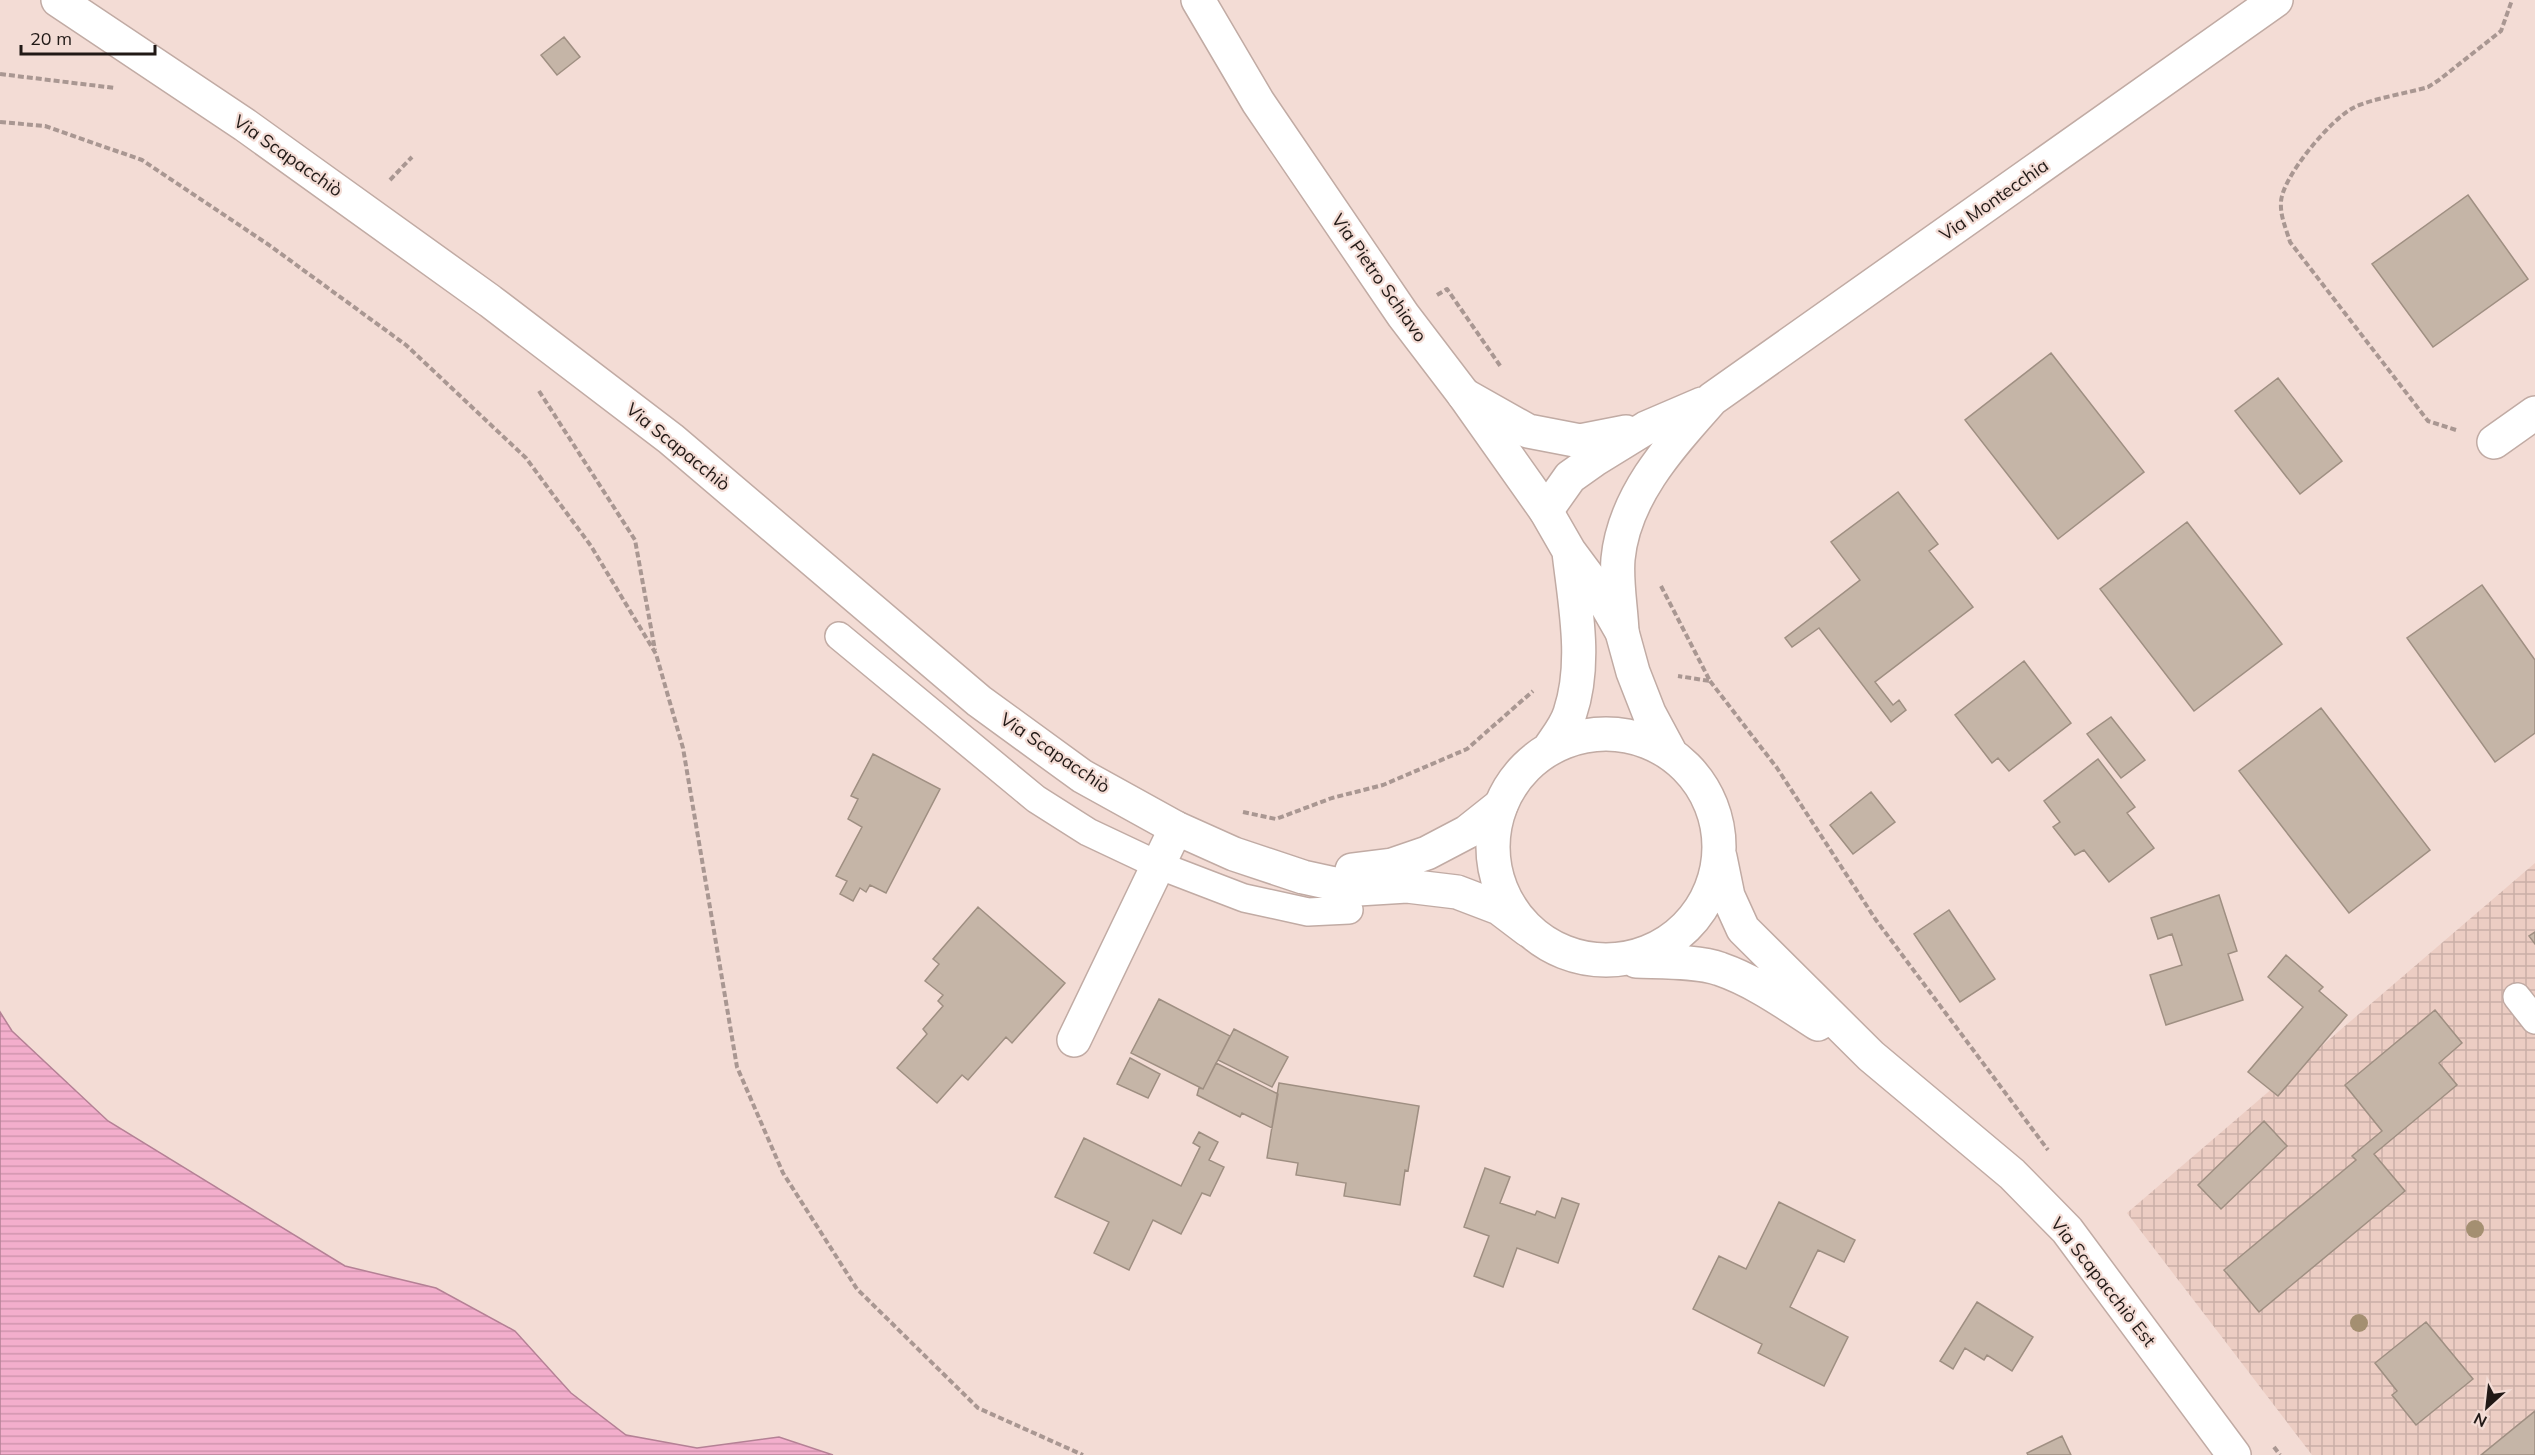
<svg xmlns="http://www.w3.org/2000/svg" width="2535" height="1455" font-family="Mulish,sans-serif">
<defs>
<pattern id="industrial-grid" width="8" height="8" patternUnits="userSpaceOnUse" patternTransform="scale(1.5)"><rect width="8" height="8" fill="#eccdc3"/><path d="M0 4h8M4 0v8" fill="none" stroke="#caafa7"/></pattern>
<pattern id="water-rules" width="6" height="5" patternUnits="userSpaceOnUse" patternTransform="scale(1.5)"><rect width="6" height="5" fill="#f3aecc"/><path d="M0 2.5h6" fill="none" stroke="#d095ae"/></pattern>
</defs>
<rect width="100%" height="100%" fill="#f3dcd5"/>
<!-- industrial -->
<path fill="url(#industrial-grid)" d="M2535,863V1455H2312L2127,1213Z"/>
<!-- water -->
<path fill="url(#water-rules)" stroke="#b48195" stroke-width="1.5" d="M0,1012L12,1031L108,1121L345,1266L436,1288L515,1331L571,1393L626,1435L697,1448L779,1437L833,1455H0Z"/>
<!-- building -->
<path fill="#c5b5a7" stroke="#9f8f82" stroke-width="1.5" d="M564,37L580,57L557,75L541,55Z
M2468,195L2528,279L2433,347L2372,264Z
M2051,353L2144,472L2058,539L1965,420Z
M2278,378L2342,461L2300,494L2235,411Z
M1898,492L1938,544L1929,551L1973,607L1875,682L1893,705L1899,700L1906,710L1891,722L1819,628L1792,647L1785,638L1860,580L1831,542Z
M2187,522L2282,644L2194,711L2100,589Z
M2482,585L2535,660V733L2495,762L2407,638Z
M2024,661L2071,723L2009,771L1998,758L1992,763L1955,715Z
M2321,708L2430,850L2349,913L2239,771Z
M2111,717L2145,760L2121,778L2087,734Z
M873,754L940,789L886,893L870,885L866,892L860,888L853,901L840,894L847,881L836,876L862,827L848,819L858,799L851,796Z
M2098,759L2135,807L2127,813L2154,848L2109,882L2084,850L2075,855L2053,827L2060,822L2044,801Z
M1871,792L1895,822L1853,854L1830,825Z
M2219,895L2237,951L2228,954L2243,1000L2166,1025L2150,975L2182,965L2172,934L2158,939L2151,918Z
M978,907L1065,983L1012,1043L1006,1037L968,1080L962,1075L937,1103L897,1068L927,1034L923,1029L943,1006L938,1001L943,995L925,981L939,964L933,959Z
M1949,910L1995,979L1960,1002L1914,934Z
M2535,932V944L2529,936Z
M2286,955L2323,987L2319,991L2347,1015L2278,1096L2248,1072L2303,1007L2268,977Z
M1159,999L1230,1036L1203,1089L1131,1053Z
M2435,1010L2462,1043L2439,1063L2457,1085L2374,1154L2405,1191L2259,1312L2224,1270L2356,1160L2352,1156L2382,1131L2345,1085Z
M1234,1029L1288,1057L1272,1087L1218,1060Z
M1130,1058L1160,1074L1148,1098L1117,1084Z
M1216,1063L1278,1094L1272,1128L1242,1113L1240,1117L1197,1095L1199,1088L1203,1089Z
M1279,1083L1419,1106L1408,1171L1405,1170L1400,1205L1344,1196L1346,1183L1296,1175L1298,1163L1267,1158Z
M2264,1121L2287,1146L2221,1209L2198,1185Z
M1199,1132L1218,1142L1209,1160L1224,1167L1210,1196L1202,1193L1181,1234L1153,1220L1129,1270L1094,1253L1109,1222L1055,1197L1084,1138L1181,1186L1200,1147L1193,1143Z
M1485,1168L1510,1177L1500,1203L1535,1215L1537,1211L1555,1218L1562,1198L1579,1204L1558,1263L1517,1248L1503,1287L1474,1276L1489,1236L1464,1227Z
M1779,1202L1855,1240L1844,1262L1818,1250L1790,1307L1848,1337L1824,1386L1758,1353L1762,1344L1693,1309L1719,1256L1746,1269Z
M1977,1302L2033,1337L2012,1371L1987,1355L1984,1360L1965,1348L1953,1369L1940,1361Z
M2426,1322L2473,1379L2416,1425L2392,1395L2397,1391L2375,1363Z
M2535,1411V1455H2481Z
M2062,1436L2071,1455H2028L2027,1453Z"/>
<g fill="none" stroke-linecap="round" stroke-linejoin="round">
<defs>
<path id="service" d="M839,636L1036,799L1088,832L1158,865L1244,898L1308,912L1349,910
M2517,997L2535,1020"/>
<path id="minor" d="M2494,442L2535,413
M1074,1040L1176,828"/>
<path id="tertiary" d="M58,0L245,125L490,301L671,439L979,701L1082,776L1176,828L1234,854L1303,877L1358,889L1407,886L1457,892L1499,908L1528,930
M1464,395L1528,431L1580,441L1626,432
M1546,511L1570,477L1594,460L1646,428L1702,404
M1622,632C1621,608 1616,582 1618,559C1624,495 1672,444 1712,399L2276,0
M1352,870L1392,865L1427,853L1467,832L1501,805"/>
<path id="secondary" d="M1198,0L1258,102L1403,315L1464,395L1546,511L1569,551L1598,590L1622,632L1633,672L1649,713L1671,754
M1493 847a113 113 0 1 1 226 0a113 113 0 1 1-226 0Z
M1549,749C1556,738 1566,726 1570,713C1587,663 1575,604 1569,552
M1720,857L1728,896L1743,929L1871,1056L2012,1174L2067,1230L2234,1455
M1636,961C1660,962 1699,961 1720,969C1755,981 1787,1004 1818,1024"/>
</defs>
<!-- service casing -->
<use href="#service" stroke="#c1aba4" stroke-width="30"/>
<!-- minor casing -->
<use href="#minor" stroke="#c1aba4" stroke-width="36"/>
<!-- tertiary casing -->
<use href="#tertiary" stroke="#c1aba4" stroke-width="36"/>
<!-- secondary casing -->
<use href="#secondary" stroke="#c1aba4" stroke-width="36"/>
<!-- path -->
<path stroke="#a99792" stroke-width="4" stroke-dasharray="6 3" stroke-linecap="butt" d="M0,74L115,88
M0,122L45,126L142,160L269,245L406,345L526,458L591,546L656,654L683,748L737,1067L783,1173L857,1289L978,1408L1083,1455
M390,180L412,157
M1437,295L1447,289L1501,367
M539,391L635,540L655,650
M2456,430L2428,421L2290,242C2286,228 2280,216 2281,202C2282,177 2331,119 2353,108C2369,99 2409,93 2428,87L2439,80L2501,31L2512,0
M1661,586L1710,681L1678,676
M1710,681L1777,768L1876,920L2048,1150
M1243,812L1276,819L1332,798L1383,785L1467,749L1533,691
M2274,1447L2280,1455"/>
<!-- service -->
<use href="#service" stroke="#fff" stroke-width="27"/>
<!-- minor -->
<use href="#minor" stroke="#fff" stroke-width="33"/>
<!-- tertiary -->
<use href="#tertiary" stroke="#fff" stroke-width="33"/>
<!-- secondary -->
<use href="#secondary" stroke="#fff" stroke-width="33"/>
</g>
<!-- trees -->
<g fill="#a48f71">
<circle cx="2475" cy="1229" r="9"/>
<circle cx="2359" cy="1323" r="9"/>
</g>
<g text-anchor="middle" stroke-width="4.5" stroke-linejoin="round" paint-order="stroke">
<!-- street labels -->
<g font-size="18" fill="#211916" stroke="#f3dcd5">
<text transform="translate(288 156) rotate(35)" y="6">Via Scapacchiò</text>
<text transform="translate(1994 200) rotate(-35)" y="6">Via Montecchia</text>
<text transform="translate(1379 278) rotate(55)" y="6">Via Pietro Schiavo</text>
<text transform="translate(678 447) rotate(39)" y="6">Via Scapacchiò</text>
<text transform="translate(1055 753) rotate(34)" y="6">Via Scapacchiò</text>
<text transform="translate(2103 1282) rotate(52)" y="6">Via Scapacchiò Est</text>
</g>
</g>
<!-- north arrow -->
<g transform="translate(2487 1407) rotate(207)" stroke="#f3dcd5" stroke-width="4.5" paint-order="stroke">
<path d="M0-4.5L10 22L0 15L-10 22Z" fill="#211916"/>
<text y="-9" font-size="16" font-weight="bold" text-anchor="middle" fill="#211916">N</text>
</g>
<!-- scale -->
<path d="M21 45v9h134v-9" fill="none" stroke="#211916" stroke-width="3"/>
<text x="30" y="45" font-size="18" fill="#211916" stroke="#f3dcd5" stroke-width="4.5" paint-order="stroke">20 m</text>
</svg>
